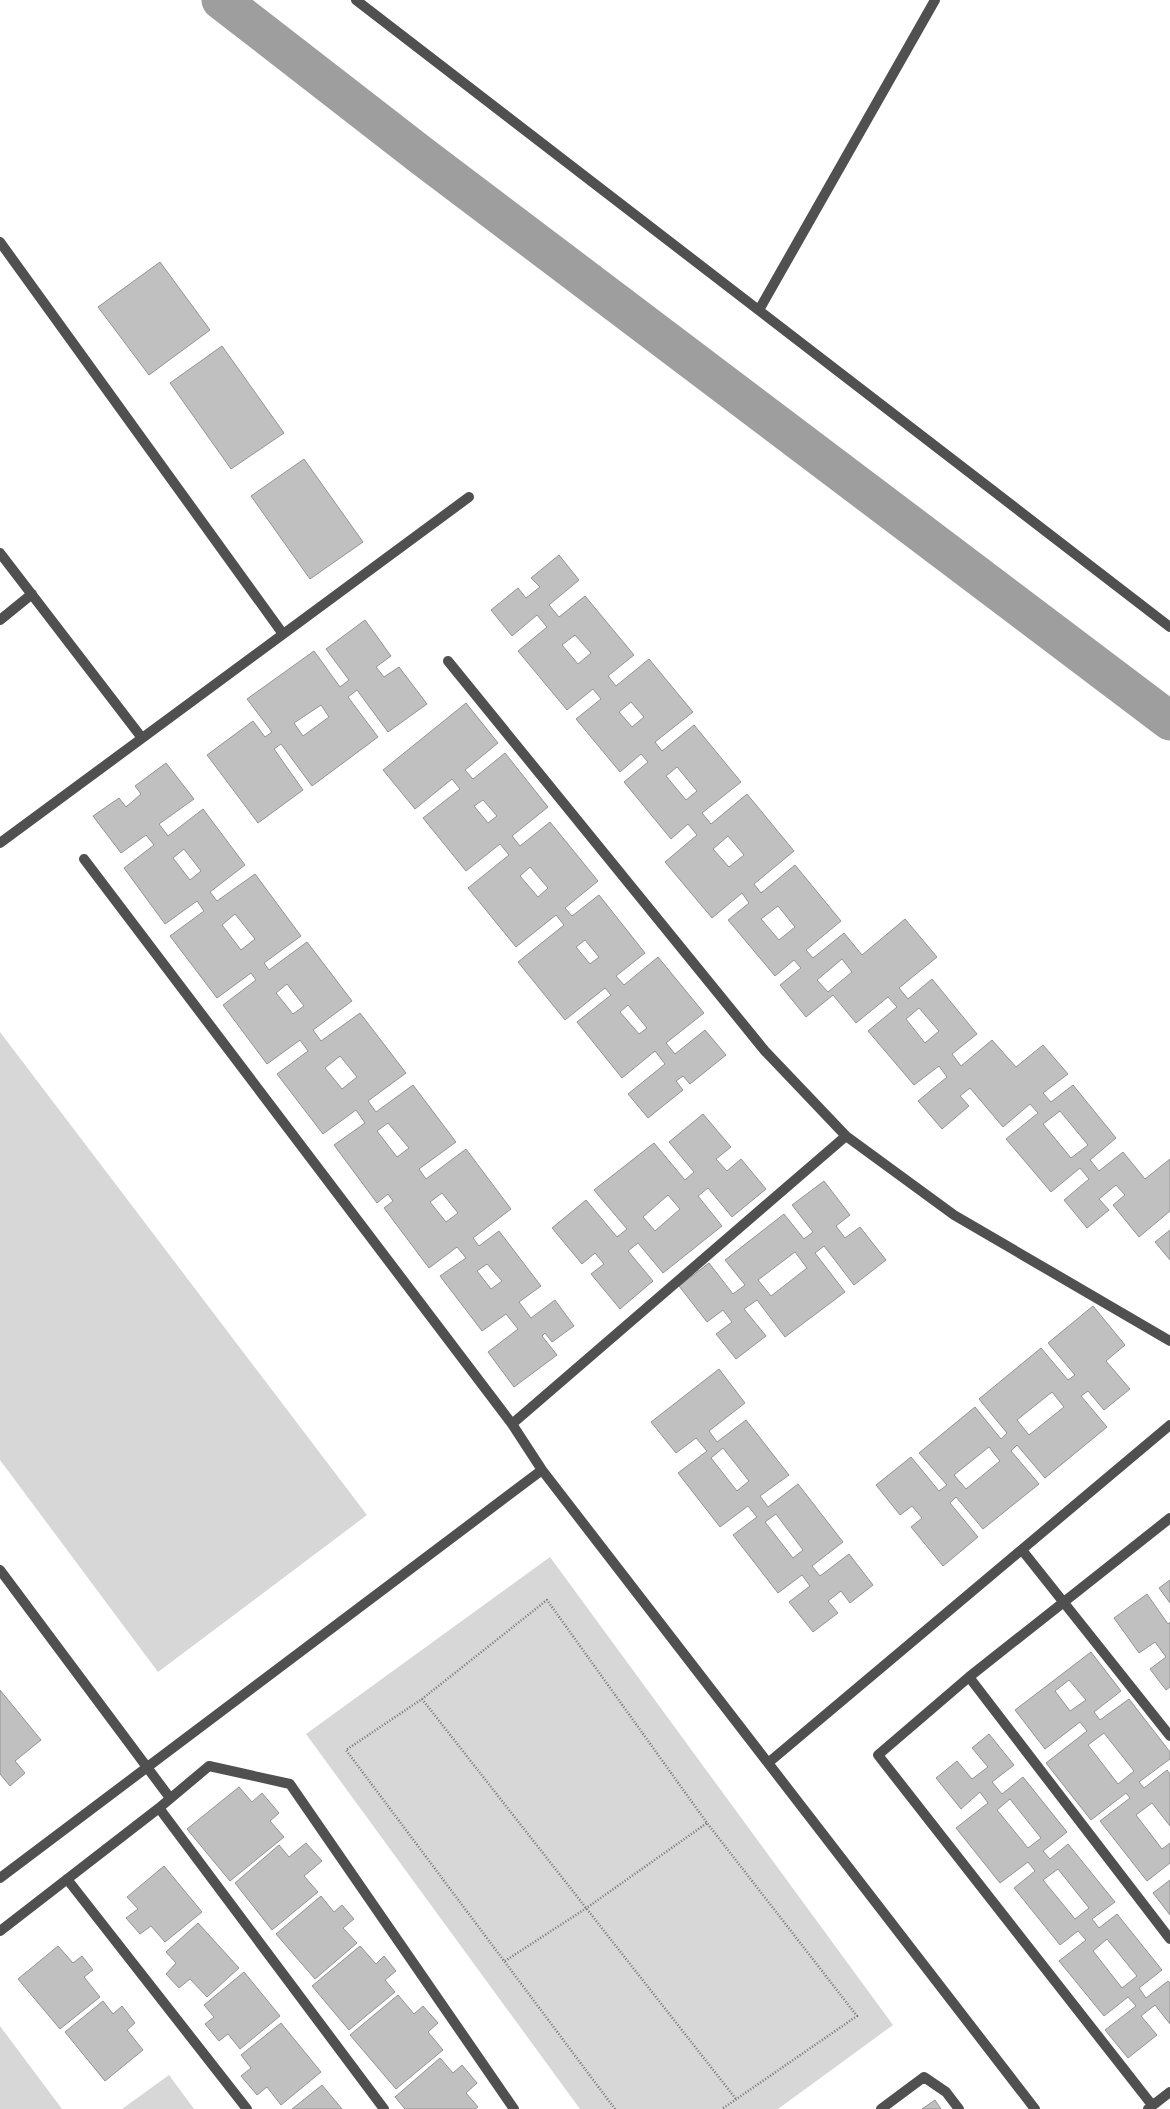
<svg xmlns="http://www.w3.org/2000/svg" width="1170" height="2109" font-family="'Noto Sans',sans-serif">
<rect width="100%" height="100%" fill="#fff"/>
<!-- green -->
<path fill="#d7d7d7" d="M0,1032L367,1515L158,1672L0,1460Z
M550,1557L893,2025L778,2109H580L306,1734Z
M0,2026L62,2109H0Z
M169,2075L194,2109H122Z"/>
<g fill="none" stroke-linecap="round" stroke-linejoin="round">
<!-- canal -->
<path stroke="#9e9e9e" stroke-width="39" d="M221,0L422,156L1170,721"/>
</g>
<!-- building -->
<path fill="#c0c0c0" stroke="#949494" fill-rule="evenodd" d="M160,262L210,330L149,375L98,307Z
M222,346L284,433L231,469L170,383Z
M304,459L363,542L310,579L251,496Z
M559,555L579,580L549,605L559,617L585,596L634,655L608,676L616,686L649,659L693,712L655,742L662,751L694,725L741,782L702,813L711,824L747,794L794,851L754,884L761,893L795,865L841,921L806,950L813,958L844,933L862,955L905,919L937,957L899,988L908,999L932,979L977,1034L952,1054L961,1066L992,1040L1016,1067L1043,1045L1068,1074L1043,1093L1051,1102L1073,1085L1116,1138L1090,1160L1099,1171L1123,1152L1145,1179L1170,1159V1211L1139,1237L1113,1205L1125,1195L1116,1185L1099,1199L1109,1210L1087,1228L1064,1200L1089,1179L1080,1168L1051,1192L1006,1139L1038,1113L1030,1104L1003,1127L970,1088L960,1096L969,1106L942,1129L918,1101L947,1077L939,1066L914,1085L868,1031L897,1007L888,997L856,1023L833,995L806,1017L780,985L801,968L794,960L775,976L728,920L749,903L742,893L712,918L665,862L697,835L688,824L671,839L624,782L648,762L641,754L620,772L576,719L601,699L593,689L567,710L518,651L547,627L537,615L512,636L491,610L518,588L526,598L540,587L531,578ZM575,635L591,653L578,664L562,645ZM631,702L644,717L632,727L619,712ZM677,767L697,791L686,800L666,776ZM728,836L744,855L729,867L713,849ZM778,906L795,927L779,940L761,919ZM842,959L852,972L828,992L817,980ZM919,1008L939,1031L925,1043L906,1019ZM1060,1111L1088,1145L1071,1158L1043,1124Z
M365,620L391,656L376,667L384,677L399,667L427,704L388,732L357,690L348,697L378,737L312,786L281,744L274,749L303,790L258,823L207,755L253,721L265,737L272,732L247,699L314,651L340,687L349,680L326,649ZM321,705L329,717L303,736L294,723Z
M466,703L498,743L465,770L473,779L505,753L548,807L512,836L520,846L550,822L598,881L565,908L572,916L599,895L645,953L616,976L624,985L658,957L704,1013L666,1043L675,1054L705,1030L726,1055L690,1084L683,1076L676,1081L683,1090L648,1118L628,1094L665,1064L655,1051L622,1078L577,1022L611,995L605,988L565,1020L518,962L564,925L556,915L516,947L468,888L509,855L500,844L466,871L423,818L460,789L452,779L415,809L383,770ZM483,800L497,816L488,823L474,806ZM530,867L548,888L538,897L520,876ZM585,940L599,957L590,964L576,947ZM628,1005L647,1028L639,1034L620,1012Z
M166,763L194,799L159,824L168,836L203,809L245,865L210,892L217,901L255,874L301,936L264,963L269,970L307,942L352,1001L313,1030L321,1041L360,1013L406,1073L368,1101L376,1112L413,1085L456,1142L419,1169L426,1179L466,1149L511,1209L473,1238L479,1246L499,1231L541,1286L519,1302L531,1318L555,1300L574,1326L552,1342L545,1333L542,1336L557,1355L514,1387L488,1352L518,1329L506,1314L482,1331L440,1276L466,1258L457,1247L429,1268L384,1208L393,1201L388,1194L377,1203L334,1145L365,1123L356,1110L323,1134L277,1074L308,1051L300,1040L267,1064L223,1005L256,980L251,973L217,998L170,936L204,911L197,901L165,924L124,868L154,845L146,835L121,853L93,816L119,798L126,807L141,794L135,786ZM184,849L201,871L190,880L173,858ZM235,914L255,939L241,950L222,925ZM287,984L304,1006L293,1014L276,993ZM340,1056L357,1077L342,1089L325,1068ZM388,1123L409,1148L397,1157L377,1131ZM442,1193L458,1213L446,1222L430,1202ZM487,1264L502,1281L491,1289L477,1271Z
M703,1114L731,1147L716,1159L727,1171L741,1159L766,1189L732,1217L708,1188L698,1196L722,1226L663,1273L638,1243L628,1251L653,1281L620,1309L591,1274L604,1264L595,1253L582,1264L552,1228L586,1200L617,1237L627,1229L594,1190L654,1143L685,1180L694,1172L669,1142ZM668,1195L680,1209L655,1231L643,1217Z
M824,1181L850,1215L836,1226L845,1238L860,1227L886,1260L854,1285L824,1246L815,1253L845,1292L785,1337L757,1300L744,1309L766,1336L736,1359L716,1334L732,1322L723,1310L707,1322L679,1286L709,1263L733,1294L745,1285L725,1260L784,1214L804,1239L813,1232L792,1205ZM795,1252L807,1268L771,1296L758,1280Z
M1170,1230V1260L1155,1242Z
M1093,1306L1125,1345L1106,1361L1130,1389L1104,1410L1088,1391L1081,1396L1107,1427L1045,1478L1017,1445L1011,1451L1039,1484L983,1529L956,1497L950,1503L978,1537L943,1566L911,1527L922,1518L912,1506L900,1515L876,1485L911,1457L939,1491L947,1485L919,1453L975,1407L1001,1439L1007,1433L979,1399L1041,1348L1068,1380L1075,1375L1048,1343ZM1052,1392L1064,1407L1029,1435L1017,1420ZM989,1447L1000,1461L966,1489L954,1475Z
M719,1369L745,1403L709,1431L717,1442L746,1420L789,1475L760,1496L768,1507L798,1484L843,1542L812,1566L820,1576L849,1554L873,1585L850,1603L841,1591L828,1601L838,1613L813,1632L789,1602L810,1586L802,1575L778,1593L733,1535L757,1517L748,1506L720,1527L678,1473L707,1451L696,1438L676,1453L651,1422ZM723,1448L749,1481L737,1491L711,1458ZM776,1514L803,1550L793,1558L765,1522Z
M1170,1580V1603L1159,1588Z
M1147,1594L1168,1624L1170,1622V1687L1166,1690L1150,1669L1166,1657L1155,1642L1139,1653L1114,1618Z
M1091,1652L1121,1691L1094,1712L1100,1720L1129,1699L1170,1752V1759L1139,1782L1144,1788L1167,1770L1170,1774V1826L1152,1803L1136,1815L1162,1849L1170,1843V1863L1147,1881L1100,1821L1130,1798L1126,1793L1091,1820L1046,1763L1087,1731L1080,1722L1045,1749L1015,1710ZM1069,1680L1086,1700L1070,1711L1055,1691ZM1104,1733L1134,1771L1118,1784L1088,1745Z
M0,1690L41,1740L15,1761L25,1773L10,1786L0,1774Z
M989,1734L1014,1765L992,1782L1002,1794L1023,1777L1067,1832L1043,1851L1050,1859L1068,1844L1115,1902L1092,1919L1099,1928L1117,1914L1162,1970L1139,1988L1146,1998L1168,1981L1170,1983V2024L1155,2005L1141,2016L1157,2035L1128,2058L1105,2030L1136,2006L1128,1997L1104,2016L1059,1961L1086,1940L1078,1931L1060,1945L1014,1888L1035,1871L1028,1862L1000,1883L956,1828L988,1803L980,1792L961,1809L936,1778L957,1761L972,1779L988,1767L972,1748ZM1010,1799L1041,1838L1028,1848L997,1810ZM1058,1869L1089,1908L1075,1919L1043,1880ZM1107,1939L1137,1976L1122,1988L1093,1951Z
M239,1787L252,1802L262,1793L279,1813L270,1821L284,1837L230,1881L187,1829Z
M306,1843L322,1861L304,1876L318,1892L272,1930L235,1883L279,1845L289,1857Z
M164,1866L202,1912L165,1942L151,1926L140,1934L126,1918L138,1909L127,1897Z
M1170,1880V1915L1153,1893Z
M321,1896L334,1912L342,1905L354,1919L343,1928L357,1943L315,1979L276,1934Z
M198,1923L239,1968L207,1997L190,1979L179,1988L166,1974L176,1963L166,1952Z
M58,1946L73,1963L82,1956L93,1970L84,1977L100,1997L60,2029L18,1979Z
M360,1946L376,1964L384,1956L396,1971L385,1980L395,1992L349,2030L312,1986Z
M244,1972L280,2016L240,2049L228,2034L219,2041L205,2024L214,2017L204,2005Z
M398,1995L414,2014L423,2006L438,2023L428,2032L443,2050L396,2089L350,2035Z
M103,2001L113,2014L122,2006L135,2023L127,2030L143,2050L105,2081L65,2032Z
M281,2023L321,2072L281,2105L267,2087L257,2095L241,2076L251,2068L241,2055Z
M440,2058L453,2073L462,2065L477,2083L466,2093L478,2107L475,2109H405L395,2097Z
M322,2085L342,2109H292Z
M935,2100L941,2109H922Z"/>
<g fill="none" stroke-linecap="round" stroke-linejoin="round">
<!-- path -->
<path stroke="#727272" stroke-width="2.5" stroke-dasharray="1 2" stroke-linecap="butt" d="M422,1699L736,2099
M505,1961L585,1909L707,1823
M615,2109L346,1750L422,1699L547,1600L707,1823L857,2016L722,2109"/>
<!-- minor -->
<path stroke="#505050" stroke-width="10" d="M356,0L1170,627
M0,242L283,634
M759,310L935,0
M0,553L142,738
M0,620L32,594
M448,661L765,1051L846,1136L954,1215L1170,1341
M0,843L469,497
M84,859L512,1424L542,1470L1035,2109
M512,1424L846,1136
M1022,1550L1170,1736
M0,1570L170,1798
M969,1677L1170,1939
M768,1763L1170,1425
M159,1808L384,2109
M0,1878L542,1470
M67,1879L247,2109
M0,1931L159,1808L209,1766L290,1784L514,2109
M1152,2105L878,1755L969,1677L1170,1518
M881,2109L924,2077L946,2092L959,2109
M1148,2109L1170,2092"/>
</g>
</svg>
